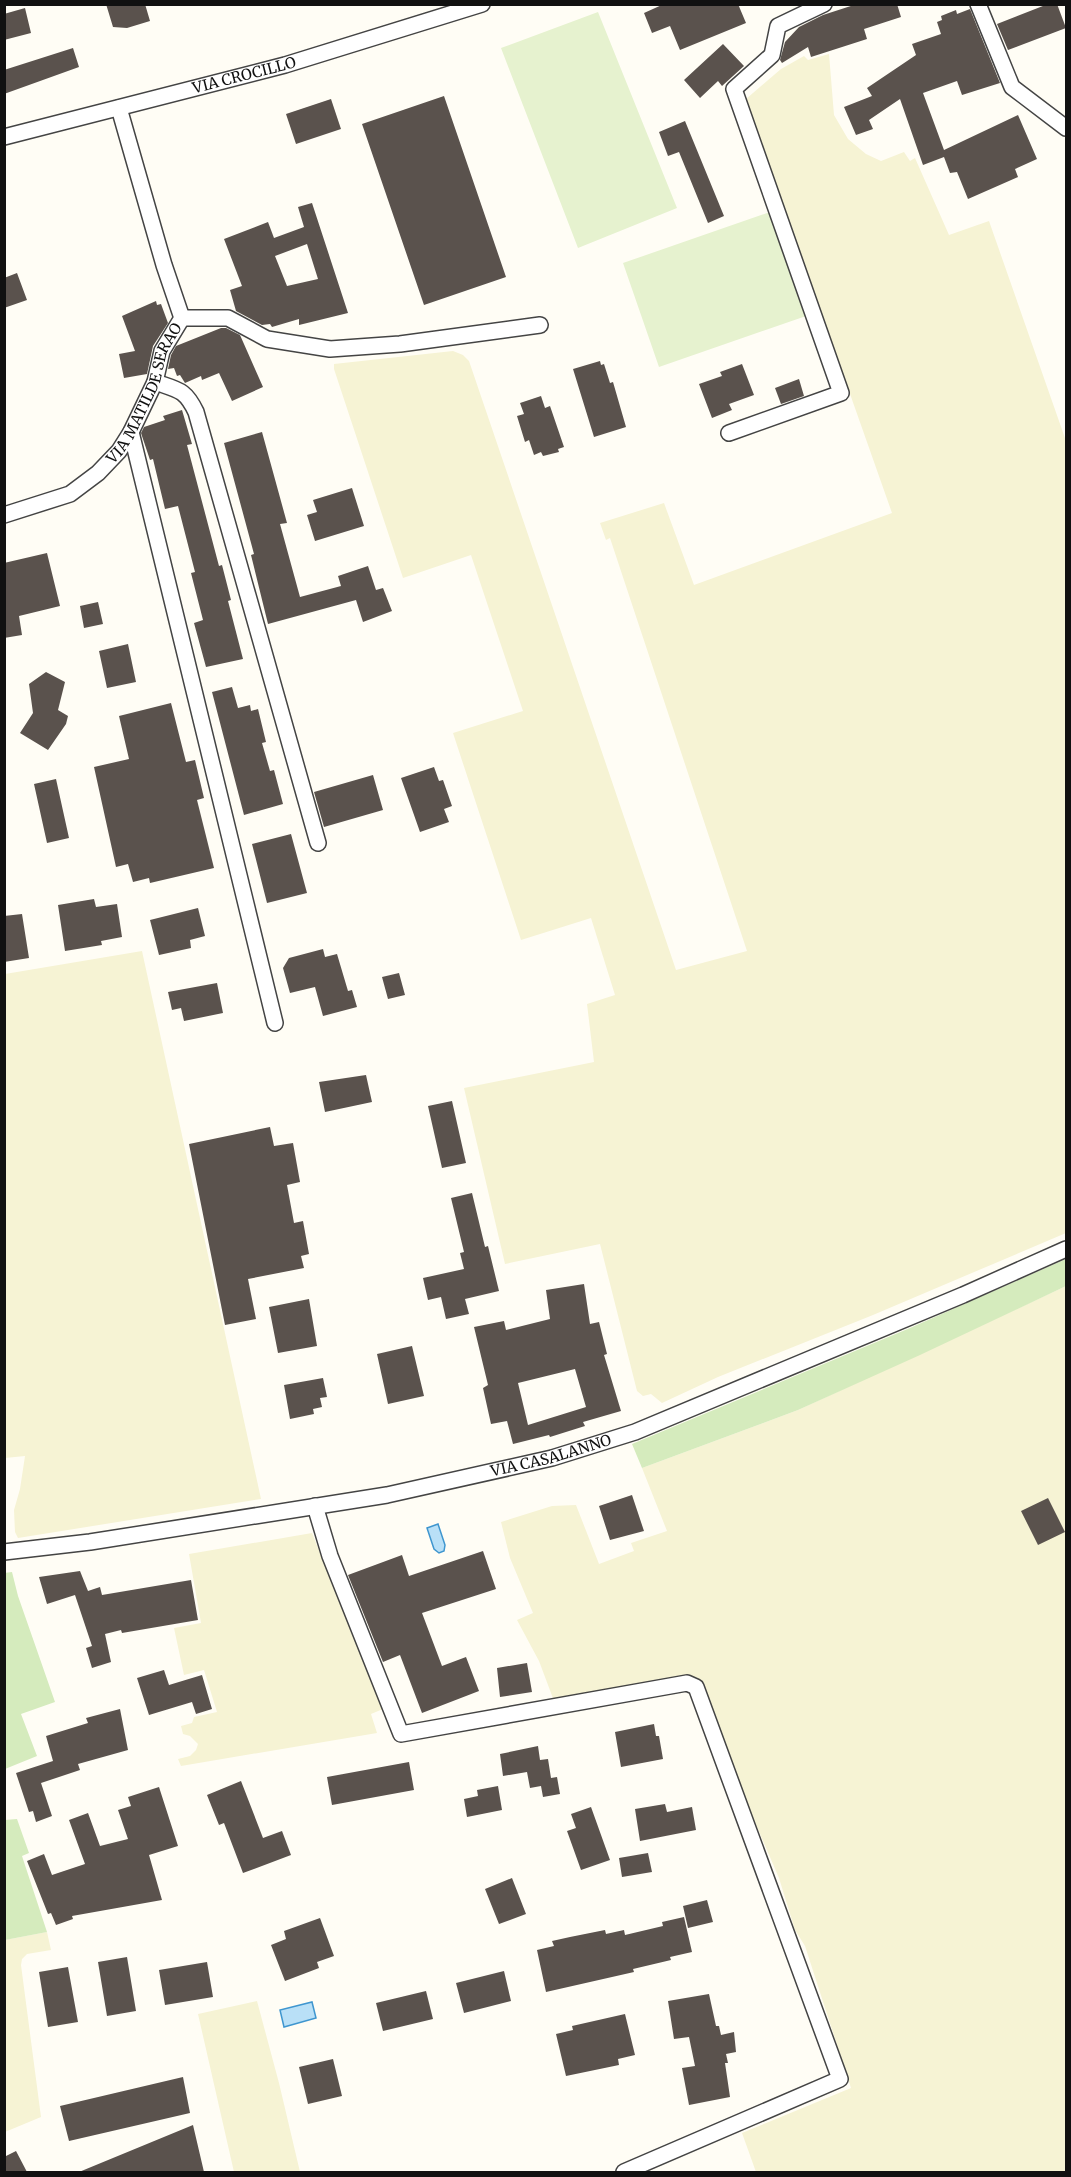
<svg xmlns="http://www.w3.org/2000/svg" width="1071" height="2177" font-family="Merriweather,serif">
<rect width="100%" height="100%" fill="#fffdf5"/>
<!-- farmland -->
<path fill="#f6f3d4" d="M829,54L834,115L848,139L866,154L881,161L904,152L910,161L915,158L949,235L989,221L1066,441V1233L873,1315L718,1377L662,1403L651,1394L643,1396L637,1391L600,1244L505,1264L464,1088L594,1062L587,1004L615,995L591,918L521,940L453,733L523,711L471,555L403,578L334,369V364L453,351L463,355L469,361L676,970L747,951L610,538L606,540L600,523L664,503L694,585L892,513L746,99L781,69L804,56L808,60Z
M142,951L261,1499L18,1538L15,1532L14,1510L20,1489L25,1456L5,1458L4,1454L5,974Z
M1066,1286V2172H756L742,2133L851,2088L805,1946L795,1930L779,1878L723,1748L697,1677L554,1701L539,1661L517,1620L533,1613L510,1558L501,1522L552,1506L576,1505L599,1564L634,1551L631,1543L667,1531L642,1468L798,1410Z
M312,1533L383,1709L371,1714L377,1733L181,1766L178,1759L190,1756L196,1750L198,1744L190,1736L183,1734L181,1726L192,1723L194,1717L217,1712L204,1670L184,1675L174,1628L201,1623L189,1554Z
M47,1932L51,1950L27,1954L22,1959L21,1965L41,2117L5,2132V1940Z
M257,2001L279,2083L300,2172H234L198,2014Z"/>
<!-- green -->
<path fill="#d5ebbd" d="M1066,1259V1286L920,1355L798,1410L642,1468L632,1444L910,1328Z
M12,1572L18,1596L55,1702L21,1714L37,1756L5,1769L4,1573Z
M17,1819L29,1853L22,1856L47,1932L5,1940V1820Z"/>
<!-- pitch -->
<path fill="#e6f2cf" d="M598,12L677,208L578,248L501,48Z
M773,211L809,315L659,367L623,263Z"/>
<!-- water -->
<path fill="#b9e0f7" stroke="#3f96cf" stroke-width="1.5" d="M438,1524L445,1545L444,1551L439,1553L434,1549L427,1528Z
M312,2002L316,2018L284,2027L280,2010Z"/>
<!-- building -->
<path fill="#5a524d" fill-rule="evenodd" d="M106,4H145L150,21L127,28L113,27Z
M664,4H738L746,23L680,50L670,26L652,33L644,13Z
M857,4H897L901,17L864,29L867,39L811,57L808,47L782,63L780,60L785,42L799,27L823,15Z
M1048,4H1057L1066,28L1008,50L997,24Z
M25,8L31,33L4,40V14Z
M970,9L1000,83L962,95L957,81L923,93L944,150L1018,115L1037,159L1015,169L1018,177L968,199L957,172L950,173L944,157L923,165L900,99L869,120L873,129L856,135L844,107L872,96L867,88L916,55L912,44L941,34L937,22L942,20L941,16L956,10L957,14Z
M723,44L744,66L722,86L718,81L700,98L684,80Z
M73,48L79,67L4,94V70Z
M444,96L506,277L424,305L362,124Z
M331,99L341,129L296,144L286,114Z
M685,121L724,216L708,223L679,152L668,156L659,132Z
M312,203L348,313L299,325V319L272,327L270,324L262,325L236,311L230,290L242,286L224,239L268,222L274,238L304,227L298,207ZM307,244L318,279L287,286L275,256Z
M17,273L27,300L4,308V278Z
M156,301L157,305L161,304L168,323L153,346L147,374L124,378L119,354L135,351L122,316Z
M221,328H226L240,335L263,387L232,401L219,373L202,380L201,376L185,383L180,375L177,376L174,368L168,369L171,355L176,346Z
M600,361L601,365L604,364L610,383L613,382L626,427L594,437L573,369Z
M742,364L754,395L729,404L732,410L712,418L699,384L722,376L720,372Z
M799,379L804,396L781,404L775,388Z
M541,396L545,408L550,406L564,447L558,449L559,452L543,456L541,452L534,455L529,440L525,442L517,416L524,414L520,403Z
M182,410L192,444L187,445L219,566L222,565L231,600L228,601L243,659L206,667L194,623L203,620L191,573L195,572L178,506L165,509L153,459L150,460L141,433L144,427L165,420L163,416Z
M262,432L287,523L280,524L300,597L341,586L338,576L368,566L376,590L383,588L392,611L363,622L356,600L268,624L251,555L254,554L224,443Z
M352,488L364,526L315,541L307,515L317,512L313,500Z
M47,553L60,606L19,616L22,635L4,638V563Z
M98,602L103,624L84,628L80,606Z
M128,644L136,682L107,688L99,651Z
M46,672L65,682L58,710L68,716L66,724L48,750L20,733L33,713L29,684Z
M232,687L238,708L250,705L251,711L258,709L266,742L262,743L270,771L274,770L283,804L244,815L212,692Z
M171,703L186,762L195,760L204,798L197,800L214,868L150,883L149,878L133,882L128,864L116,867L94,767L129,759L119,716Z
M434,767L439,781L443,780L452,806L444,809L449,822L420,832L401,778Z
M373,775L383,810L324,827L314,792Z
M56,779L69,838L47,843L34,784Z
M291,834L307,893L267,903L252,844Z
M94,899L96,907L117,904L122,937L101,941L102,945L65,951L58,905Z
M198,908L205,936L190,940L191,948L159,955L150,920Z
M22,914L29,958L4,962V916Z
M323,949L325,957L337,954L348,991L352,990L357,1007L323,1016L315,987L290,993L283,968L289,958Z
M399,973L405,995L388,999L382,977Z
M217,983L223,1013L184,1021L181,1008L172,1010L168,992Z
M366,1075L372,1102L325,1112L319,1082Z
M452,1101L466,1163L442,1168L428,1106Z
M270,1127L274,1146L293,1143L300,1182L287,1185L294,1223L303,1221L309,1254L301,1256L304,1268L248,1279L256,1319L225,1325L189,1144Z
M472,1193L485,1247L488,1246L499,1291L465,1299L469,1314L446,1319L441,1297L428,1300L423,1278L464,1269L460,1253L464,1252L451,1198Z
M584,1284L590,1324L599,1322L607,1354L604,1355L621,1411L583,1422L585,1426L550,1437L549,1435L513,1444L507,1421L491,1424L483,1388L488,1385L474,1327L504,1321L506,1330L550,1319L546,1290ZM575,1369L586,1407L528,1425L518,1383Z
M309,1299L317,1346L278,1353L269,1307Z
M412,1346L424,1396L388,1404L377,1354Z
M323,1378L327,1397L320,1398L322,1407L313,1409L314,1414L290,1419L284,1385Z
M632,1495L644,1531L610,1540L599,1506Z
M1048,1498L1065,1532L1038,1545L1021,1511Z
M483,1551L496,1589L422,1613L442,1666L466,1657L479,1691L422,1713L400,1655L383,1662L348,1575L402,1555L409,1576Z
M80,1571L88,1591L100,1587L102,1595L191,1580L198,1620L122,1633L121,1630L105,1634L111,1662L92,1668L86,1648L92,1646L75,1595L47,1604L39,1577Z
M527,1663L532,1692L500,1697L497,1668Z
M164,1670L169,1685L202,1675L212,1709L196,1714L192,1702L149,1715L137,1678Z
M120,1709L128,1750L78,1764L80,1770L41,1783L52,1816L36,1822L33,1811L29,1812L16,1773L53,1761L46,1736L88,1723L86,1718Z
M654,1724L656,1736H659L663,1759L621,1767L615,1732Z
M538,1746L540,1760L548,1759L551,1778L557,1777L560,1794L543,1797L541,1786L530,1788L527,1772L503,1776L500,1754Z
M409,1762L414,1790L332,1805L327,1777Z
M241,1781L263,1838L282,1831L291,1855L243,1873L224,1823L219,1825L207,1795Z
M498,1786L502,1810L467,1817L464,1799L478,1796L477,1790Z
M159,1787L178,1846L149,1855L162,1900L72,1916L73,1919L56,1925L51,1913L48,1914L27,1861L44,1854L52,1875L85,1864L69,1820L88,1813L100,1846L128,1839L118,1810L131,1806L128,1797Z
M665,1804L667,1812L692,1807L696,1830L640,1841L635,1809Z
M591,1807L610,1860L581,1870L567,1831L576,1828L571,1814Z
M648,1853L652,1872L622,1877L619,1858Z
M512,1878L526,1914L499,1924L485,1889Z
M707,1900L713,1922L688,1928L683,1906Z
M684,1917L692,1952L670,1957L671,1960L633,1969L634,1972L546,1992L537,1950L554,1946L552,1941L570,1937L605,1930L606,1934L624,1930L625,1935L663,1926L662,1922Z
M320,1918L334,1956L317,1962L319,1968L285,1981L271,1945L286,1939L284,1931Z
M127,1957L136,2011L107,2016L98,1962Z
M207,1962L213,1997L165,2005L159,1970Z
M68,1967L78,2022L48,2027L39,1972Z
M504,1971L511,2001L464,2013L456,1983Z
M426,1991L433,2019L383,2031L376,2003Z
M709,1994L716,2026H719L721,2035L734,2032L736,2052L726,2054L728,2063H725L730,2097L689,2105L682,2068L695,2066L689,2037L674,2039L668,2001Z
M625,2014L635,2055L618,2059L619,2065L566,2076L556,2034L573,2030L572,2026Z
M333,2059L342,2096L308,2104L299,2067Z
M183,2077L190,2113L69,2141L60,2106Z
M193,2125L204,2172H79Z
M16,2151L27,2172H4V2157Z"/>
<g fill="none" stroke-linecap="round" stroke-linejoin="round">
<defs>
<g id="minor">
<path d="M978,4L1012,87L1066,128"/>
<path id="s1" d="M4,137L285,65L482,4"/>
<path d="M182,318H228L267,339L330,349L400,344L540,325"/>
<path d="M155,382C178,390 185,389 196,412L318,843"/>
<path d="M131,432L275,1023"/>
<path d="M729,433L841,393L734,89L772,55L778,26L824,4"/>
<path id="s2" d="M4,515L70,494L98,473L119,451L131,432L155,382L162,351L182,318L164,265L119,108"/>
<path d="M315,1506L330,1556L401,1734L687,1683L696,1687L840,2079L624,2172"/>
<path id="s3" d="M4,1552L90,1542L387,1495L552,1458L635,1432L963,1295L1066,1249"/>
</g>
</defs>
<!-- minor casing -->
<use href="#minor" stroke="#444" stroke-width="18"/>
<!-- minor -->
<use href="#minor" stroke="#fff" stroke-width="15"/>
</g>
<g text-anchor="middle" stroke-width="6" stroke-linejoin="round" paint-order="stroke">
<!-- street labels -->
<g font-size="15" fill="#111" stroke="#fff">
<text dy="5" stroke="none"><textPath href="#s1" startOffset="248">VIA CROCILLO</textPath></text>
<text dy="5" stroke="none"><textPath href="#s2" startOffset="198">VIA MATILDE SERAO</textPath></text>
<text dy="5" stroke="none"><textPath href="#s3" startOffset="556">VIA CASALANNO</textPath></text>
</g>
</g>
<!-- border -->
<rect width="1071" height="2177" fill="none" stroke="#111111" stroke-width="12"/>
</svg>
